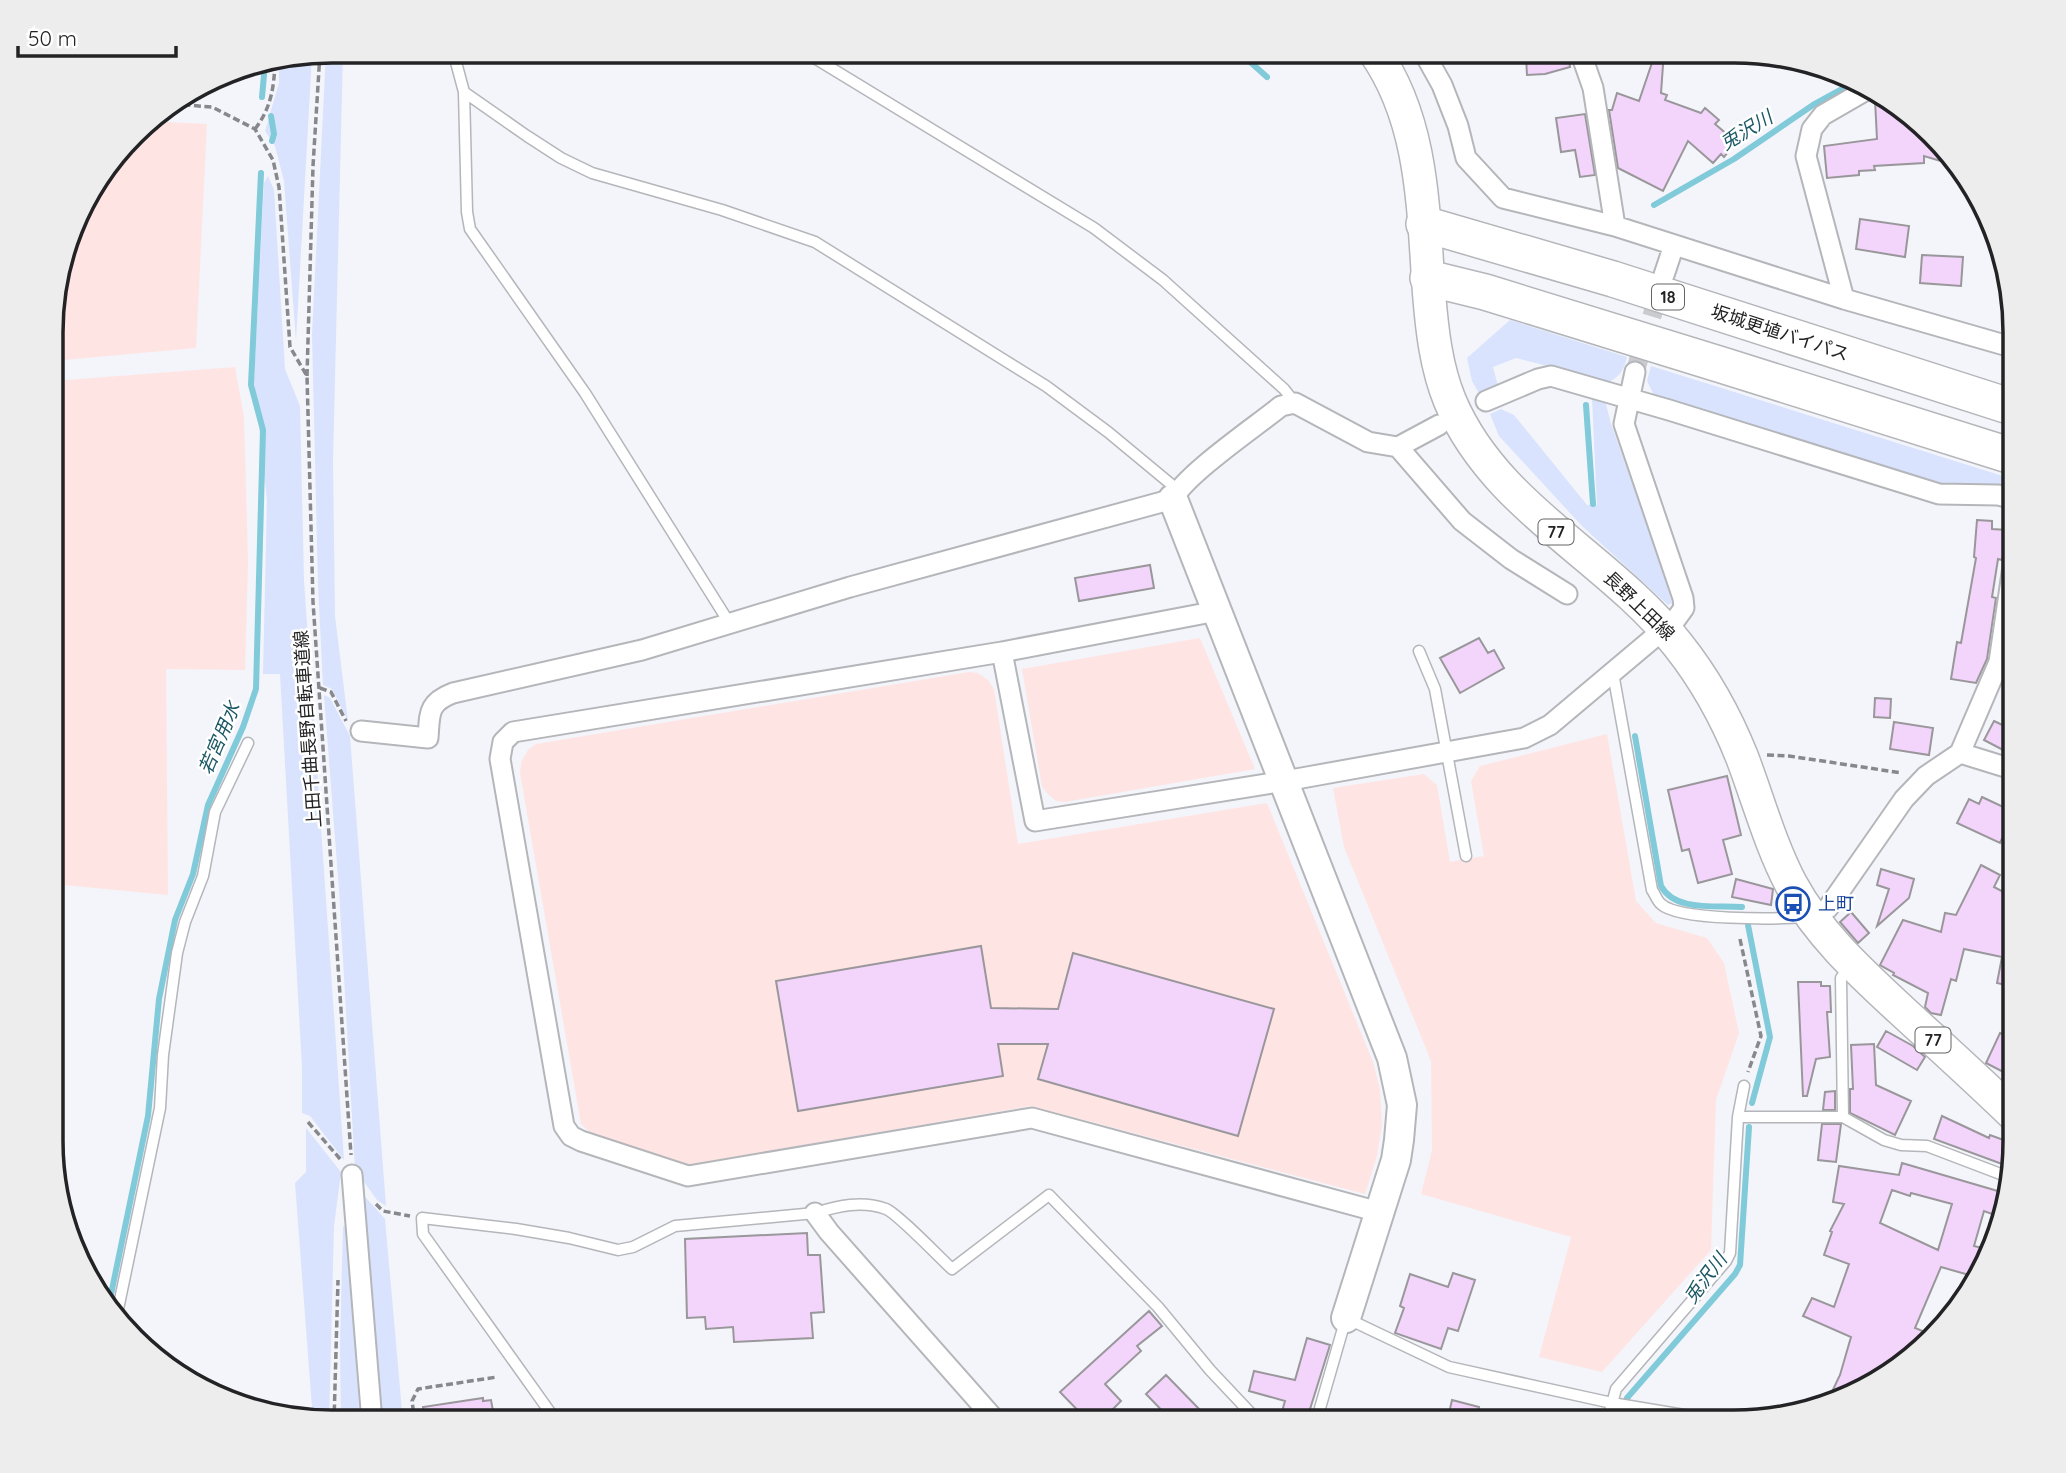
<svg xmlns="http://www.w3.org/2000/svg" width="2066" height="1473" font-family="Quicksand,'Noto Sans JP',sans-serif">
<rect width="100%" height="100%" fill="#f3f5fa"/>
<!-- industrial -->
<path fill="#ffe4e4" d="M146,121L207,124L196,348L53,361V296L80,207Z
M235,367L244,417L248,562L245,670L166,669L168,895L53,884V381Z
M1200,638L1255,769L1065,802L1056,801L1048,794L1042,787L1022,669Z
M969,672L978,673L988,680L994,689L1018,844L1267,803L1373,1062L1380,1089L1382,1124L1377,1156L1365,1194L1031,1106L688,1165L591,1133L581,1124L520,773L522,760L528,750L536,744Z
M1607,734L1636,901L1656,923L1707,938L1724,963L1739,1033L1716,1100L1711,1250L1602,1372L1539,1357L1571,1237L1421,1194L1432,1150L1431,1061L1344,847L1333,788L1424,774L1437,785L1450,862L1484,856L1471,781L1480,766Z"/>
<!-- green -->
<path fill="#d9e3fd" d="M343,51L333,461L335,616L348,721L332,689L323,685L318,585L312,335L326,52Z
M312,55L296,341L284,181L275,146L265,131L279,83V61Z
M268,176L274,190L285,369L300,406L304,581L344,1160L310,1116L302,1113V1067L280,674H263L267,500L254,381L264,183Z
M1510,320L1627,357C1624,370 1620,376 1609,382L1516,358L1493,367L1498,386L1480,395L1472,381L1467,358Z
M1651,366L2006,477V484L1942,485L1654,395L1647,381Z
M1592,399L1606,404L1611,424L1651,535L1672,603L1668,605L1582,526L1499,436L1490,414L1501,409L1514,415L1587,505H1597Z
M324,695L330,698L350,736L386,1206L377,1200L355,1169L339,890Z
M306,1128L341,1172L334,1226L329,1422L313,1421L295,1183L306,1172Z
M359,1190L385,1219L403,1422H378Z
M343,1226L347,1228L360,1422H341L340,1344Z"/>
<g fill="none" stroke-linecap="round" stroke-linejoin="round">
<!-- stream -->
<path stroke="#80cad9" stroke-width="6" d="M1238,51L1267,77
M262,97L265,64
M271,116L274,134L272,141
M1654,205L1734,159L1813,105L1855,82
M1586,405L1593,504
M1635,736L1661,886C1675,912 1716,905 1742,907
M1748,925L1770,1037L1752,1103
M109,1304L148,1116L159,999L175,920L193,874L208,805L243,727L256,689L263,430L251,385L261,173
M1618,1422L1627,1398L1735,1274L1740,1265L1749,1127"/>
</g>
<!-- building -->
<path fill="#f3d5fc" stroke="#9a979b" stroke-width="2" fill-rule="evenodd" d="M1535,51H1568L1570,67L1545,74L1527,75L1526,56H1535Z
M1656,51H1664L1661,93L1667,95L1665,100L1701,113L1705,108L1719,120L1715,124L1736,142L1724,157L1721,154L1713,163L1688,141L1663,191L1618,168L1609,110H1612L1617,93L1639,101Z
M1887,99L1905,109L1951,164L1924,156V163L1874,166L1875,170L1859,171V175L1827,178L1824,146L1877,139L1875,100Z
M1585,114L1595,175L1580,177L1575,150L1561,152L1556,118Z
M1860,219L1909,226L1905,257L1856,249Z
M1922,255L1963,257L1961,286L1920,283Z
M1977,520L1992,521V529L2007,530L2005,546L2002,560L1998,559L1992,597L1996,598L1987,659L1976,683L1951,679L1957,642L1961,643L1976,558L1974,557Z
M1150,565L1154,588L1079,601L1075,578Z
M1479,638L1488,653L1494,650L1504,668L1460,693L1440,658Z
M1875,698L1891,699L1890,718L1874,717Z
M1994,721L2015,731V752L2008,749L2007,752L1984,740Z
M1894,722L1933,728L1929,755L1890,749Z
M1727,776L1741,835L1723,840L1732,874L1698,883L1689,849L1682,851L1668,790Z
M1982,797L2014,812L2000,843L1957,823L1969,799L1979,804Z
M1981,865L2000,875L1994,887L2015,898V987L1997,983L2002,957L1964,949L1956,981L1951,979L1941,1015L1931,1013L1925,1007L1928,993L1893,975L1894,973L1880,965L1903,920L1941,932L1945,913L1956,915Z
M1881,869L1914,879L1909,898L1877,926L1889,889L1877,885Z
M1736,879L1773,889L1771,905L1732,897Z
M1851,912L1869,933L1858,943L1840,922Z
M981,946L991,1008L1058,1009L1073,953L1274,1009L1238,1136L1038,1079L1048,1044H998L1003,1076L798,1111L776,981Z
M1798,982H1821V986H1830L1831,1012H1827L1830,1057L1816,1059L1807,1096H1803Z
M1886,1031L1913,1046L1925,1057L1917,1070L1877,1047Z
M2000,1033L2015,1040V1078L1986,1063Z
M1874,1044L1876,1085L1911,1101L1895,1135L1850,1113V1089H1853L1851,1045Z
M1835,1091V1110H1823L1825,1092Z
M1942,1116L1989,1138L1990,1135L2009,1142L2015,1147L2013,1168L1934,1139Z
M1822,1124H1841L1836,1162L1818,1160Z
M1902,1163L2008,1194L2003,1218L1984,1211L1974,1246L1990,1250L1976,1277L1941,1267L1915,1328L1930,1334L1859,1392L1828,1400L1840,1375L1851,1337L1803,1316L1812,1298L1834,1307L1849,1264L1824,1255L1832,1232L1830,1231L1844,1204L1833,1202L1839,1166L1899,1175ZM1892,1190L1910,1196L1911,1193L1952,1204L1938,1250L1880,1223Z
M807,1233L808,1255H820L824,1312L811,1313L813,1338L734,1342L733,1327L706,1329L705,1317L687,1318L685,1239Z
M1453,1273L1475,1280L1458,1331L1448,1328L1441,1349L1395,1333L1404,1308L1400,1306L1410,1274L1448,1287Z
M1149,1311L1162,1326L1137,1346L1141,1351L1105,1384L1121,1401L1113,1409L1126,1422H1089L1060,1392Z
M1307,1338L1330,1345L1306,1422H1279L1285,1401L1249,1391L1254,1371L1295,1380Z
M1166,1375L1202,1412L1191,1422H1173L1146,1394Z
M483,1398V1401L491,1400L495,1422H425L423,1407Z
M1452,1400L1479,1407L1475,1422H1447Z"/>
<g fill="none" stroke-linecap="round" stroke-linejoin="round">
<!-- street-tunnel -->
<path stroke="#c9cbcf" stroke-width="19" stroke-dasharray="19 10" stroke-linecap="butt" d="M1635,372L1661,286"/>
<defs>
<path id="lane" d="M453,51L464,92L467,212L470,229L585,393L730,624
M803,51L1094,228L1163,280L1284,389L1295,403
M464,92L527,136L561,158L592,173L722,210L815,242L1046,386L1108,432L1178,490
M1419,651L1435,689L1466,856
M1613,673L1652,890C1655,894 1657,901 1661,904C1679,921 1778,919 1805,917
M1738,1117H1843L1841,978L1849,967
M1843,1117L1884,1140L1901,1145L1927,1146L2011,1178
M117,1314L160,1108L163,1055L177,953L185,922L203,876L215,812L248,743
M557,1422L423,1234L422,1218L516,1229L569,1238L618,1250L633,1247L675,1226L815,1213C838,1206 862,1200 886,1209C897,1213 940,1258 952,1269L1049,1195L1158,1307L1210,1370L1259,1422
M1316,1422L1346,1318L1449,1367L1612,1403L1726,1422
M1607,1422L1616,1389L1726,1261L1730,1253L1738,1117L1744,1086"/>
<path id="street" d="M1423,51L1442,85L1458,126L1466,158L1503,198L1615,226L1844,299L2015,348
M1580,51L1593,88L1615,226
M1664,275L1674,245
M1844,299L1806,156L1812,129L1823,115L1868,89
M2013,384L2015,370
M1486,401L1538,379L1551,376L1669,410L1939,494L1998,495L2015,499
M1398,447L1462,521L1511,559L1567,594
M1217,611L1002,652L513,732L503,742L500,759L564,1126L571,1136L581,1141L688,1176L1032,1118L1379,1212
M1002,652L1035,821L1285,781L1524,738L1550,725L1676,619L1684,608L1683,598L1624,424L1635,372
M361,731L428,738C430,714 427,703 453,693L642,650L850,587L1173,499C1186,474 1255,427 1281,406L1295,403L1368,442L1398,447L1439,425
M1960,753L2015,770
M1813,917L1828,908L1904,799L1926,776L1960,753L1999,662L2015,553
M352,1175L372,1422
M815,1213L829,1232L997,1422"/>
<path id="secondary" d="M1173,499L1392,1058L1402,1105L1399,1140L1396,1160L1346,1318"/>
<path id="primary" d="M1374,51C1424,122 1423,210 1429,293C1432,330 1436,367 1450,401C1495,508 1609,557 1678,645C1705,679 1726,717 1742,757C1758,799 1770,844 1791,884C1818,934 1860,972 1901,1010C1939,1045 1978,1080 2015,1116"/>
<path id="highway" d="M1424,224L1613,279L2015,408
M1428,278L1485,292L1725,366L2015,457"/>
</defs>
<!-- lane casing -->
<use href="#lane" stroke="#b4b6ba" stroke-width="13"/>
<!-- street casing -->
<use href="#street" stroke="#b4b6ba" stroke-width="23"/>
<!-- secondary casing -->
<use href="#secondary" stroke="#b4b6ba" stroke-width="32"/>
<!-- primary casing -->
<use href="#primary" stroke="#b4b6ba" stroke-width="35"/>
<!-- highway casing -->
<use href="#highway" stroke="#b4b6ba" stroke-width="38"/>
<!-- path -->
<path stroke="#87888c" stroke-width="3.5" stroke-dasharray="7 3.5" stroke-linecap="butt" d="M173,104L212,107L255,129L273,160L279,187L290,347L307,376L313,602L351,1155
M255,129C271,108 274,88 275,62
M307,376L313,166L320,53
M320,688L331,692L346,721
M1767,755L1789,756L1902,773
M1740,939L1761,1036L1748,1072
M308,1122L341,1160
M376,1204L383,1211L410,1216
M334,1422L338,1280
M415,1422L412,1401L418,1389L497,1377"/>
<!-- lane -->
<use href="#lane" stroke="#fff" stroke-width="10"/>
<!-- street -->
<use href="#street" stroke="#fff" stroke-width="19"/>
<!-- secondary -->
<use href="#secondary" stroke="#fff" stroke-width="28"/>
<!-- primary -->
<use href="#primary" stroke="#fff" stroke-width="32"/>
<!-- highway -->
<use href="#highway" stroke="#fff" stroke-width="35"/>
</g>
<!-- icons -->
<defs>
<symbol id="bus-ring" viewBox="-11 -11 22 22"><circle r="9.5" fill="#fff" stroke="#1a4fb4" stroke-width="1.5"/><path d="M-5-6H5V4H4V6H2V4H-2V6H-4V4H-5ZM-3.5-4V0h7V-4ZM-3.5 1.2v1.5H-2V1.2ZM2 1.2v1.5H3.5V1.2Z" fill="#1a4fb4"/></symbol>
</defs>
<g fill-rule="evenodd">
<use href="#bus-ring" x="1774" y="885" width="38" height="38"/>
</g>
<g text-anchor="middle" stroke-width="5" stroke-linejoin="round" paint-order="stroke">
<!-- shield labels -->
<g fill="#fff" stroke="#656566" stroke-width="2">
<rect x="1652" y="284.5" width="32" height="25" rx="5"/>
<rect x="1538.5" y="519.5" width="35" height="25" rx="5"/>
<rect x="1915.5" y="1027.5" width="35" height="25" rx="5"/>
</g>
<g font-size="16" font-weight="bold" fill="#232325">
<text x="1668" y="303">18</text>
<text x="1556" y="538">77</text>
<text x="1933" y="1046">77</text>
</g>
<!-- street labels -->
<g font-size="18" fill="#232325" stroke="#fff">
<text transform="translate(1780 333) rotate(18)" y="6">坂城更埴バイパス</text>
<text transform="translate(1639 606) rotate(44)" y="6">長野上田線</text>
<text transform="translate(308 729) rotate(-94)" y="6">上田千曲長野自転車道線</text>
</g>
<!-- transit labels -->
<g font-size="18" fill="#164399" stroke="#fff" text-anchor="start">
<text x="1818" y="910">上町</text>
</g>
<!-- water labels -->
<g font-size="19" font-style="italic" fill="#1a5863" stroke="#fff">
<text transform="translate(1746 130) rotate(-31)" y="7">兎沢川</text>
<text transform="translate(219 738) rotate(-67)" y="7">若宮用水</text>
<text transform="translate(1705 1278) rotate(-53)" y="7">兎沢川</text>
</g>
</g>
<!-- crop -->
<path d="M0 0H2066V1473H0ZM332 63H1734A269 269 0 0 1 2003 332V1141A269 269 0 0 1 1734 1410H332A269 269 0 0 1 63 1141V332A269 269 0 0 1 332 63Z" fill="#ededee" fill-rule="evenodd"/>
<path fill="none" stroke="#232325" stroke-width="3.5" d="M332 63H1734A269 269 0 0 1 2003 332V1141A269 269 0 0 1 1734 1410H332A269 269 0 0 1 63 1141V332A269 269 0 0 1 332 63Z"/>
<!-- scale -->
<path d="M18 46v10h158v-10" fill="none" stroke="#232325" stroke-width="3.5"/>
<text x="28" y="46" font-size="21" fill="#232325" stroke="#ffffff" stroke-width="5" paint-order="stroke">50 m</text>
</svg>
